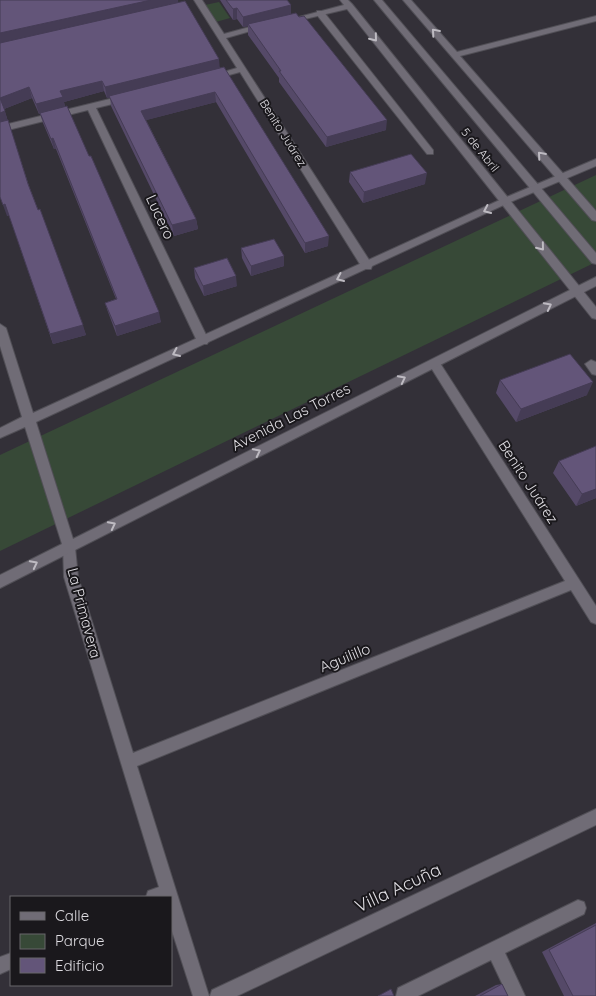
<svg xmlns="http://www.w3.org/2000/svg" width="596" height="996" font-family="Quicksand,sans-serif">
<rect width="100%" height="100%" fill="#333038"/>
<!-- green -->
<path fill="#374937" d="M219,2L230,18L216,22L205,5Z
M596,175V262L0,551V455Z"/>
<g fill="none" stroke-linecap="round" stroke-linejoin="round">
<defs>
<path id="lane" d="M317,11H323L433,150V154H427L317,15Z
M591,360L596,362V375L592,374L585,364Z
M578,900L584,902L586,908L584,914L505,953L525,996H508L491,960L418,996H396L398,988Z"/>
<path id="street" d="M194,0H202L224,34L264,23L268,26L226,38L371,263L372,266L371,269H363L240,72L211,80L207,77L237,68Z
M340,0H348L352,4L596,307V319L592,318L347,9L288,23L284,21L344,5Z
M374,0H382L596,253V264L592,263Z
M403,0H411L457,52L596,16V21L460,56L596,211V221L592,220Z
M126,95L130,98L129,100L96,108L209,341L207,344H199L197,341L88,110L0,132V126Z
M434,359L438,360L596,606V624L591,622L571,590L137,766L209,996H193L171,928V897H146L148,891L159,887L64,577L63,547L64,543L69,541L74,543L75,547L78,577L133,753L565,581L430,366L428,363Z
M596,809V825L237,996H210L212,990Z
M11,953V969L0,974V957Z"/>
<path id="secondary" d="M596,159V166L508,203L36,422L73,539L596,277V286L0,588V575L62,544L25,427L0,438V428L22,417L0,346V324L6,328L33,413L502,199Z"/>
</defs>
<!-- lane casing -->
<use href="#lane" stroke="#514f56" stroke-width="2"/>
<!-- street casing -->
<use href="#street" stroke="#514f56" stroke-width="2"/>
<!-- secondary casing -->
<use href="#secondary" stroke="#514f56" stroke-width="2"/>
<!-- lane -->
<use href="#lane" fill="#706c76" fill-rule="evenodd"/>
<!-- street -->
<use href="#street" fill="#706c76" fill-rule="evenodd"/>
<!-- secondary -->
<use href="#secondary" fill="#706c76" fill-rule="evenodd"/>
</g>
<!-- wall -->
<path fill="#554968" d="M0,0L178,2L220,68L328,246L305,253L216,102L146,120L196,219L198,229L174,236L111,106L110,97L107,98L104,91L64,102L65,107L161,322L117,336L108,312L105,303L116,299L56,149H54L43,123L40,114H39L32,98L4,109L29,186L86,335L53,344L9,215L7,216Z
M220,0H287L291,5V14L386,130L326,147L279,82V78L248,35V26L243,27L237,19L233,20Z
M350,172L425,184L363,203L349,182Z
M241,248L284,256V266L251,276L242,258Z
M194,268L237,286L204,296L195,278Z
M500,380L587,395L516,422L496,393Z
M559,461L596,498L576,506L553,473Z
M596,923V996H564L542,952Z
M502,984L508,996H475L496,985Z"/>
<!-- shaded-wall -->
<path fill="#453c55" d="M151,0H178L179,5L0,45V33Z
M291,5V16L248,24V26L243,27V17Z
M237,8V19L233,20V9Z
M219,59L220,70L107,98L105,87Z
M102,81L104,91L64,102L65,108L39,114L36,104L60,91Z
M29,87L32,98L4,109L0,98Z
M215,92L216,102L143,121L141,111Z
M5,111L8,122L0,124V113Z
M387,120L386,130L326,147L327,137Z
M53,138L56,149H54L51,139Z
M427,173L425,184L363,203L364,192Z
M5,204L9,215L7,216L3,205Z
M196,219L198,229L174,236L172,225Z
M329,236L328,246L305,253V243Z
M284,256V266L251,276V266Z
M236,276L237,286L204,296L203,286Z
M159,312L161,322L117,336L115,326Z
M83,325L86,335L53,344L50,334Z
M593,382L587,395L516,422L521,409Z
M596,489V498L576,506L582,494Z"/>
<!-- building -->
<path fill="#635579" stroke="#453c55" d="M0,0H151L0,33Z
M226,0H287L291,5L243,17L237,8L233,9Z
M185,1L219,59L105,87L102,81L60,91L63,97L36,104L29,87L0,98L5,111L0,113V43Z
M296,13L299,17L304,16L387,120L327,137L279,71H281L248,24Z
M224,67L329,236L305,243L215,92L141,111L196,219L172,225L109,96Z
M67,106L89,156H91L159,312L115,326L105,303L117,299L53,138L51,139L40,113Z
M8,120L28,184L38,210L40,209L83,325L50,334L5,204L3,205L0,197V122Z
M411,154L427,173L364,192L350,172Z
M274,239L284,256L251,266L241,248Z
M227,258L236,276L203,286L194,268Z
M570,354L593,382L521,409L500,380Z
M596,446V489L582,494L559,461Z
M596,925V996H573L549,950Z
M502,984L508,996H480Z
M391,989L394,996H378Z"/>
<!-- one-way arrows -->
<defs><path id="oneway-chevron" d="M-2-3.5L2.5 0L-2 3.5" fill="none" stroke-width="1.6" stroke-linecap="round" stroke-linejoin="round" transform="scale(1.25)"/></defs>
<g stroke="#bebbc2">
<use href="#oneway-chevron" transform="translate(435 32) rotate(-131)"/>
<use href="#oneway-chevron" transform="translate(374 38) rotate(51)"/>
<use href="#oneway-chevron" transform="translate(541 155) rotate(-131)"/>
<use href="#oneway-chevron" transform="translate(487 210) rotate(155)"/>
<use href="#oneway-chevron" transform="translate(541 247) rotate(51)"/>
<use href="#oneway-chevron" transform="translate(340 278) rotate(156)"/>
<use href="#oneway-chevron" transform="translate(548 306) rotate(-27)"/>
<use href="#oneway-chevron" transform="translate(176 353) rotate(156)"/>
<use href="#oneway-chevron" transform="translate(402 379) rotate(-27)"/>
<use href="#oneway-chevron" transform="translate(257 452) rotate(-27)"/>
<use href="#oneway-chevron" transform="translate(112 525) rotate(-27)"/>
<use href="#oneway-chevron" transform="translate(34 564) rotate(-27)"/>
</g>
<g text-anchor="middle" stroke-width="4" stroke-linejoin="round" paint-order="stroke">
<!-- far-street labels -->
<g font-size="12" fill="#dfdde2" stroke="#1a181c">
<text transform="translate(283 133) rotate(58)" y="4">Benito Juárez</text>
<text transform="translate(480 150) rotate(51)" y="4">5 de Abril</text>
</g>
<!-- street labels -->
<g font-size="15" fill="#dfdde2" stroke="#1a181c">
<text transform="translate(160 217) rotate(65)" y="5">Lucero</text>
<text transform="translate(291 417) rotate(-27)" y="5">Avenida Las Torres</text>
<text transform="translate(528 482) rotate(57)" y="5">Benito Juárez</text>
<text transform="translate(84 613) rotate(75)" y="5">La Primavera</text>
<text transform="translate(345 658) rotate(-22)" y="5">Aguilillo</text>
</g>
<!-- near-street labels -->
<g font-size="18" fill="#dfdde2" stroke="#1a181c">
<text transform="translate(398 888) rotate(-25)" y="6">Villa Acuña</text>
</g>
</g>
<!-- legend -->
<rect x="10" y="896" width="162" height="90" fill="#1a181c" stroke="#69676b"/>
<rect x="20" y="912" width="25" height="8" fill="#706c76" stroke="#69676b"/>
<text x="55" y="921" font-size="15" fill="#dfdde2">Calle</text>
<rect x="20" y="934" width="25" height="15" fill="#374937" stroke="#69676b"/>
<text x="55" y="946" font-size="15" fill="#dfdde2">Parque</text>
<rect x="20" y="958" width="25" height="15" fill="#635579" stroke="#69676b"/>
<text x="55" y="971" font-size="15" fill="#dfdde2">Edificio</text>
</svg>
